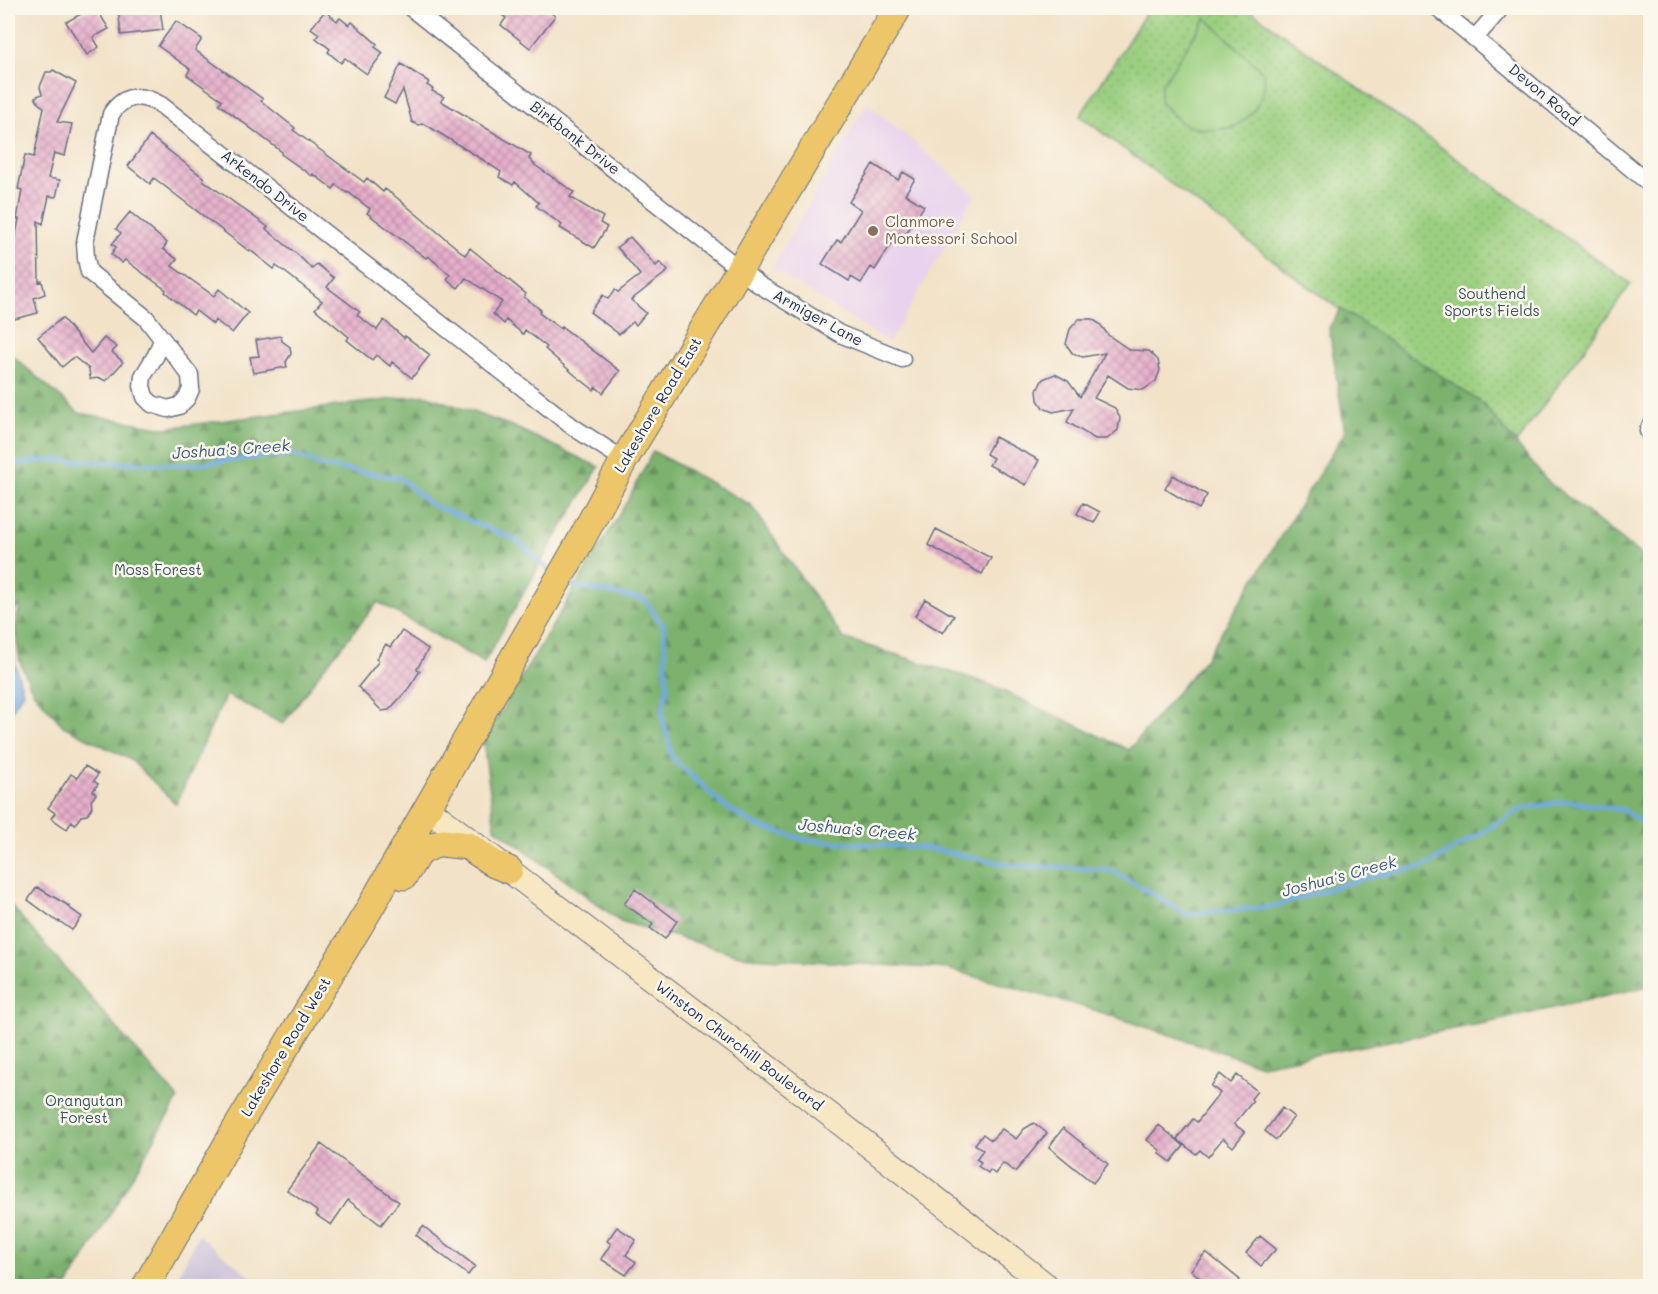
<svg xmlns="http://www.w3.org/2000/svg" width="1658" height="1294" font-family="Mali,sans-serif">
<defs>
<pattern id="grass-dots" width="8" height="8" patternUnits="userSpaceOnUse" patternTransform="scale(1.5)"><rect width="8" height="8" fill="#9bcf80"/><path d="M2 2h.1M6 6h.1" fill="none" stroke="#85b271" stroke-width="1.8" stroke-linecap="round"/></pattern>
<pattern id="forest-firs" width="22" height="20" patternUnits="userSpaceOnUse" patternTransform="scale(1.5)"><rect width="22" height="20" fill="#7cb26e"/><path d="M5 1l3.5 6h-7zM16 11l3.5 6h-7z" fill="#65915e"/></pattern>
<pattern id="building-cross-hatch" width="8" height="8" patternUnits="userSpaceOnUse" patternTransform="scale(1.5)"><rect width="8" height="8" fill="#e6afca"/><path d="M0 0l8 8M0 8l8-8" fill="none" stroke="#ba8fa7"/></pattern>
</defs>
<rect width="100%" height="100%" fill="#fbf7ec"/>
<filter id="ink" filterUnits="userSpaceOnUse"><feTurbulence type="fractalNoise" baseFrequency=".0167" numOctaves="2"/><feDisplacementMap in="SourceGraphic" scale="12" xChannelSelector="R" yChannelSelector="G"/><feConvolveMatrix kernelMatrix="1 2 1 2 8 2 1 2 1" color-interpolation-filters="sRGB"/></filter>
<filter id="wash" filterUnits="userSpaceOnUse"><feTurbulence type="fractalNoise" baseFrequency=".008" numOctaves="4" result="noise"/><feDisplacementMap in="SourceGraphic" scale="24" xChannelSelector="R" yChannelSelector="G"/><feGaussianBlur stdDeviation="1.35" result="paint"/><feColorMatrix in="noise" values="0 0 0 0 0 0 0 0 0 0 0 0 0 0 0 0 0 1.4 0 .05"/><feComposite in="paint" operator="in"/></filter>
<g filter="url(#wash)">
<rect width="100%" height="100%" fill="#f2e2c7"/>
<!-- built -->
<path fill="#e9d2ed" d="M867,103L975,194L889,343L772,268Z"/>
<!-- industrial -->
<path fill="#c9bfd7" d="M198,1235L263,1286H173Z"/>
<!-- grass -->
<path fill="url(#grass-dots)" stroke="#5b7f6f" stroke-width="1.5" d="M1149,8H1247L1631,284L1517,442L1080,116Z"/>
<!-- forest -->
<path fill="url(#forest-firs)" stroke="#4c7066" stroke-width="1.5" d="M1341,309L1483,404L1547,481L1641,555L1650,560V986L1491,1022L1261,1065L1091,1009L948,969L747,957L620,921L495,828L483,741L628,500L653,451L751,505L843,638L986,683L1129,750L1205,659L1345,432L1329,328Z
M8,352L79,413L165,428L425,395L512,426L599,467L551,545L484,663L378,602L319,674L283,724L226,695L176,804L131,760L63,726L32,690L20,662L15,630L20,605L8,615Z
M8,902L178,1099L68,1286H8Z"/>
<!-- garden -->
<path fill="#9bcf80" stroke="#5b7f6f" stroke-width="1.5" d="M1206,18L1264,73C1267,92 1256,113 1239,124C1227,131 1200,131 1188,126C1178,122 1168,109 1160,102L1161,86Z"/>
<!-- water -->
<path fill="#70a9e0" stroke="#466c9f" stroke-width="1.5" d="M16,606L10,630L15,664L23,692L8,717V617Z"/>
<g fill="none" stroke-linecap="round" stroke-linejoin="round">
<!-- stream -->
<path stroke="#70a9e0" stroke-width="4.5" d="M8,465L49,460L185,465L292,454L322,466L400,478L430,504L518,541L552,573
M565,584L645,600L664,627L667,689L662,714L672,758L724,806L755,825L806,840L926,848L1012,865L1111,870L1187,914L1271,907L1365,878L1426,866L1521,809L1568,801L1623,810L1650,828"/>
</g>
<g id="blocks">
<!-- building -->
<path fill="url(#building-cross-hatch)" d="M92,8H96L109,29L93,37L99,47L87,55L66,22Z
M118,8H160L163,30L121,35Z
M491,8H545L555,16L530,48L501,25L506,18Z
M325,11L337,21L340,18L349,25L352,22L377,44L375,47L383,53L367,74L345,58L341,63L328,52L330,49L316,38L319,34L311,28Z
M176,21L202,39L195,50L263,99L261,101L295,128L293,130L364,182L367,178L383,192L385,189L396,197L465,255L470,248L526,294L524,297L541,310L539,313L561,329L562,327L620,371L603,393L596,387L594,390L576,376L545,349L547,347L525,330L523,334L506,320L504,324L493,314L502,302L466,278L458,288L447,279L450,275L428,256L426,258L367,213L370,209L348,192L347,193L336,185L333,189L313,174L312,176L281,154L282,152L219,104L222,100L187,75L190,69L158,46Z
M401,64L429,82L427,85L433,89L432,91L444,97L441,101L531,155L529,159L536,166L574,192L570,197L603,217L600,223L607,227L594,248L560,228L562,225L536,206L539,203L515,182L513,185L499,177L501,172L483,160L428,126L423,124L418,125L412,122L403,90L395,104L384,98Z
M53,70L76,83L57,122L72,124L65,156L54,153L48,178L60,180L56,197L49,196L43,224L38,221L39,282L42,281L45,294L34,298L38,313L14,319L8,293V244H14L19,219H17L22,190L18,189L25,155L34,157L44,107L39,104L35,97L42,94L40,87L46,72H51Z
M150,136L204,178L203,180L268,227L266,229L298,255L312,269L317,264L334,278L327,287L360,312L357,315L377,330L384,320L404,338L405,336L430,355L412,378L392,362L390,366L376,355L372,360L347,340L349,337L315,309L322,301L285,272L276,266L274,269L250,250L249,251L154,178L150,184L128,166Z
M873,164L898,180L903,172L915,179L905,194L924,206L904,237L898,233L875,270L871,267L861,283L851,277L849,281L822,264L837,240L841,242L861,210L849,202Z
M130,212L167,243L163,249L177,259L172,266L214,296L219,289L248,313L232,333L215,320L213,324L196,311L193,315L165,292L166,290L125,260L122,263L111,254L116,247L112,244L121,233L116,229Z
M630,237L656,266L660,262L668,271L631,300L646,313L636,325L633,322L619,334L590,312L603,295L608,299L615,290L618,292L640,275L617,247Z
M62,318L91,353L104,338L117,347L112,352L123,362L106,381L100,378L90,379L89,369L74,357L62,367L38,337Z
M1079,319H1092L1100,324L1108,335L1130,350L1149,351L1158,360L1160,370L1156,381L1143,390L1128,388L1108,375L1094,398L1115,408L1120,418L1118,430L1107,439H1095L1067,422L1074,408L1053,412L1043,408L1038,400L1037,390L1043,379L1055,374L1068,381L1080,397L1105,353L1083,357L1073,354L1066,344L1070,329Z
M281,336L282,341L290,347L291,354L286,362L287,367L253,373L250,357L259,356L256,340Z
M995,437L1039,460L1026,485L989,465L993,458L986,454Z
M1173,475L1207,495L1199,509L1165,489Z
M1083,503L1100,512L1094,523L1077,514Z
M936,529L991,558L982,574L928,545Z
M925,599L954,616L943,633L915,616Z
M402,631L428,649L417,669L420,671L408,689L389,710L382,711L358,687L379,661L376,659L386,644L390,647Z
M85,766L98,774L94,781L98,784L93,791L96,794L91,801L92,807L87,815L81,816L75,824L72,821L67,829L51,818L55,813L48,808L71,774L77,778Z
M37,887L69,906L68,907L82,917L72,930L59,921L58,922L28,900Z
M635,889L677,921L665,939L650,928L653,924L624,904Z
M1220,1074L1231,1083L1237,1075L1257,1091L1251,1099L1253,1101L1234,1124L1245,1132L1233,1147L1223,1138L1208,1157L1200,1150L1196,1154L1177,1139L1193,1119L1197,1122L1220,1093L1211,1086Z
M1282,1108L1294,1117L1276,1140L1265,1131Z
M1034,1123L1047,1133L1015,1172L1003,1163L995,1174L990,1170L988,1173L978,1166L981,1162L976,1159L983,1150L975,1144L983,1134L991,1140L1002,1129L1016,1139L1024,1129Z
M1159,1125L1184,1146L1171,1162L1159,1153L1161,1151L1147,1140Z
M1063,1128L1108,1164L1093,1183L1049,1147Z
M321,1144L399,1202L381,1225L348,1200L331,1225L316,1215L318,1212L287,1190Z
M423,1226L475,1266L468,1275L416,1235Z
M617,1227L636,1240L626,1255L636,1262L626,1275L601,1259L611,1244L607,1241Z
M1260,1236L1276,1249L1261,1266L1246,1253Z
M1206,1252L1240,1280L1235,1287H1210L1191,1270Z"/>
</g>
</g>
<g filter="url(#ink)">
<use href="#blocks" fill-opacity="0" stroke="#666e83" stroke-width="1.5"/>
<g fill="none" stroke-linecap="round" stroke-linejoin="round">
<defs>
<path id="street" d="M411,8L758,284L840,334L902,359
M1438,8L1650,184
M1475,38L1501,8
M162,340L156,355L143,376L142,386L145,397L152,404L168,409L179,406L187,398L191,389L190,375L146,318L89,272L86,258L85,242L111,114C125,93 141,94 161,105L573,427L624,460
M1650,426L1648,431L1650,435"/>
<path id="secondary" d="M427,808L802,1093L1047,1286"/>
<path id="primary" d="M404,876L418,853L431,846L443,843L468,846L494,864L509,870
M146,1286L236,1129L367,913L580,542L624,460L898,8"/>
</defs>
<!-- street casing -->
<use href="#street" stroke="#666e83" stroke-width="19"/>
<!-- secondary casing -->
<use href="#secondary" stroke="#666e83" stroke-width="26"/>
<!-- primary casing -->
<use href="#primary" stroke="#666e83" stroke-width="29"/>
<!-- street -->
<use href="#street" stroke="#fff" stroke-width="16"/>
<!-- secondary -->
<use href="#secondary" stroke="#f7e8c3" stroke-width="24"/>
<!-- primary -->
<use href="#primary" stroke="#ecc669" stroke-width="27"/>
</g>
</g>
<!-- markers -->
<circle fill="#8d6e63" stroke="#fbf7ec" stroke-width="2" cx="873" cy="231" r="6"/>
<g text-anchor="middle" stroke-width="5" stroke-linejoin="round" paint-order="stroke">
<!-- street labels -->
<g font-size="15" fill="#1b2f5e" stroke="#fbf7ec">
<text transform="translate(1544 95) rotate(40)" y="5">Devon Road</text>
<text transform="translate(575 138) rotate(38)" y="5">Birkbank Drive</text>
<text transform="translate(265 186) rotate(38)" y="5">Arkendo Drive</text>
<text transform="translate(818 318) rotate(29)" y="5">Armiger Lane</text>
<text transform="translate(658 405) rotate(-59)" y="5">Lakeshore Road East</text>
<text transform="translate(739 1046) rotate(37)" y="5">Winston Churchill Boulevard</text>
<text transform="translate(286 1047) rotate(-59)" y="5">Lakeshore Road West</text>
</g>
<!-- education labels -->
<g font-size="15" fill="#785e54" stroke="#fbf7ec" text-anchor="start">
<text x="885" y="227">Clanmore<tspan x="885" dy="17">Montessori School</tspan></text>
</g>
<!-- park labels -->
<g font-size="15" fill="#3b5766" stroke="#fbf7ec">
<text x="1492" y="299">Southend<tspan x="1492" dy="17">Sports Fields</tspan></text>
<text x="158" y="575">Moss Forest</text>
<text x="84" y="1106">Orangutan<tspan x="84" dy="17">Forest</tspan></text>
</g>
<!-- water labels -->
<g font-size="16" font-style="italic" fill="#395a8c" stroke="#fbf7ec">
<text transform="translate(231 449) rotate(-4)" y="6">Joshua's Creek</text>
<text transform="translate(857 829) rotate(5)" y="6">Joshua's Creek</text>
<text transform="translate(1339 876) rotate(-15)" y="6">Joshua's Creek</text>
</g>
</g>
<!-- margin -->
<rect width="1658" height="1294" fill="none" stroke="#fbf7ec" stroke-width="30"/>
</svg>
